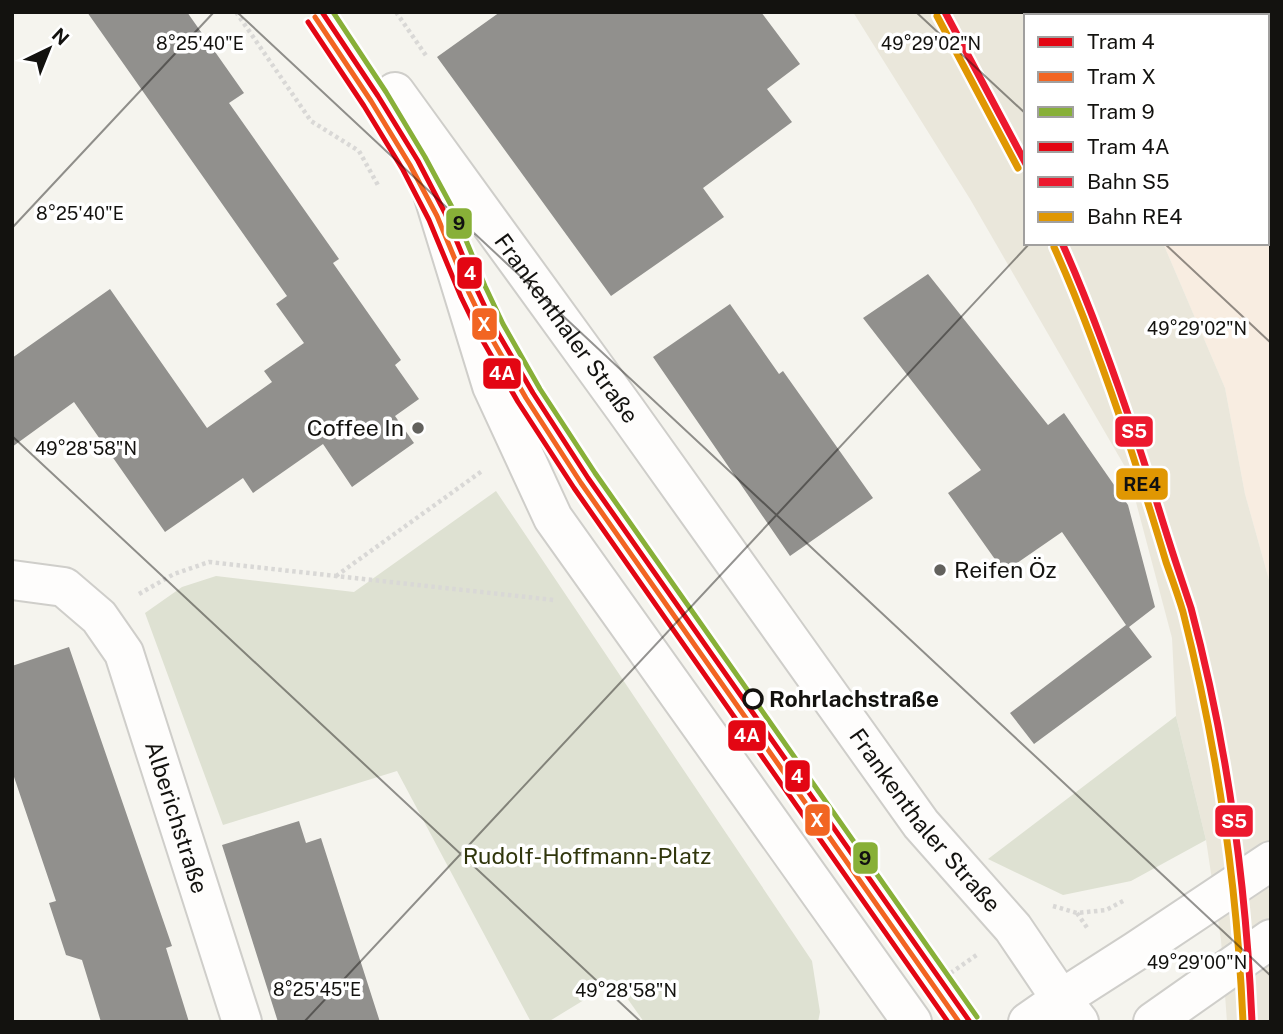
<svg xmlns="http://www.w3.org/2000/svg" width="1283" height="1034" font-family="'Public Sans',sans-serif">
<rect width="100%" height="100%" fill="#f5f4ee"/>
<!-- commercial -->
<path fill="#f8ede1" d="M1060,12H1271V587L1245,494L1225,388L1163,243H1267V16H1063Z"/>
<!-- built -->
<path fill="#eae7db" d="M853,12H1060L1063,16H1026V243H1163L1225,388L1245,494L1271,587V1022H1227L1221,940L1206,840L1176,716L1172,638L1128,472L970,199Z"/>
<!-- green -->
<path fill="#dee1d2" d="M496,491L812,961L820,1012L818,1022H644L615,981L548,1022H531L397,771L223,825L145,613L182,587L216,576L354,592Z
M1176,716L1206,840L1131,881L1063,895L988,859Z"/>
<!-- building -->
<path fill="#91908d" d="M87,12H187L244,93L229,103L339,259L333,263L401,360L395,365L419,399L395,416L414,443L352,487L323,444L253,493L243,478L165,532L74,402L12,447V358L110,289L207,428L272,382L264,371L304,343L276,304L287,296Z
M500,12H761L800,64L767,89L792,122L703,188L724,217L611,296L437,57Z
M928,274L1048,425L1064,413L1128,505L1155,607L1129,627L1152,657L1034,744L1010,713L1126,625L1062,532L1004,572L948,493L981,470L863,318Z
M730,304L779,374L783,371L873,498L790,556L653,357Z
M69,647L172,946L166,948L189,1022H101L82,960L66,955L49,903L56,901L12,771V666Z
M299,821L306,843L321,838L380,1022H278L222,845Z"/>
<g fill="none" stroke-linecap="round" stroke-linejoin="round">
<defs>
<g id="minor">
<path id="s1" d="M12,580L64,587L99,617L124,653L242,1022"/>
</g>
<g id="tertiary">
<path id="s2" d="M395,92L625,409L921,824L1013,928L1061,999L1136,951L1271,861"/>
<path d="M413,140L430,184L492,386L553,518L912,1022"/>
<path d="M1153,1022L1271,939"/>
</g>
<path id="secondary" d="M1028,1022L1061,999L1079,1022"/>
</defs>
<!-- minor casing -->
<use href="#minor" stroke="#cfceca" stroke-width="42"/>
<!-- tertiary casing -->
<use href="#tertiary" stroke="#cfceca" stroke-width="42"/>
<!-- secondary casing -->
<use href="#secondary" stroke="#cfceca" stroke-width="42"/>
<!-- path -->
<path stroke="#d9d8d6" stroke-width="4.5" stroke-dasharray="3.5 3.5" stroke-linecap="butt" d="M236,12L311,121L359,151L379,187
M396,12L427,57
M336,576L482,471
M139,594L174,574L209,562L554,600
M1053,906L1077,913L1106,910L1125,900
M1077,913L1088,929
M939,981L978,954"/>
<!-- minor -->
<use href="#minor" stroke="#fefdfc" stroke-width="38"/>
<!-- tertiary -->
<use href="#tertiary" stroke="#fefdfc" stroke-width="38"/>
<!-- secondary -->
<use href="#secondary" stroke="#fefdfc" stroke-width="38"/>
<defs>
<path id="rail-1" d="M945,12L1026,164
M1062,243C1092,309 1116,378 1139,447C1152,485 1163,524 1176,563C1181,578 1186,593 1191,608C1227,743 1246,882 1252,1022"/>
<path id="rail-2" d="M937,16L1018,168
M1054,247C1084,313 1108,381 1131,450C1143,487 1155,525 1166,562C1172,579 1178,595 1183,612C1217,746 1237,884 1243,1022"/>
</defs>
<!-- rail-1 casing -->
<use href="#rail-1" stroke="#fff" stroke-width="12"/>
<!-- rail-2 casing -->
<use href="#rail-2" stroke="#fff" stroke-width="12"/>
<!-- rail-1 -->
<use href="#rail-1" stroke="#ec192e" stroke-width="7"/>
<!-- rail-2 -->
<use href="#rail-2" stroke="#e09702" stroke-width="7"/>
<defs>
<path id="tram-1" d="M322,12L378,96L418,161L445,213L477,290L495,328L533,393L588,478L970,1022"/>
<path id="tram-2" d="M315,17L371,101L410,165L437,216L469,293L488,332L526,398L581,483L959,1022"/>
<path id="tram-3" d="M333,12L386,92L425,157L453,209L485,286L503,324L540,389L595,473L977,1017"/>
<path id="tram-4" d="M308,22L364,106L403,170L429,220L461,297L480,336L518,402L574,488L948,1022"/>
</defs>
<!-- tram-1 casing -->
<use href="#tram-1" stroke="#fff" stroke-width="10"/>
<!-- tram-2 casing -->
<use href="#tram-2" stroke="#fff" stroke-width="10"/>
<!-- tram-3 casing -->
<use href="#tram-3" stroke="#fff" stroke-width="10"/>
<!-- tram-4 casing -->
<use href="#tram-4" stroke="#fff" stroke-width="10"/>
<!-- tram-1 -->
<use href="#tram-1" stroke="#e30613" stroke-width="5"/>
<!-- tram-2 -->
<use href="#tram-2" stroke="#f26522" stroke-width="5"/>
<!-- tram-3 -->
<use href="#tram-3" stroke="#88b038" stroke-width="5"/>
<!-- tram-4 -->
<use href="#tram-4" stroke="#e30613" stroke-width="5"/>
</g>
<!-- ticks -->
<path fill="none" stroke="#13120f" stroke-width="2" stroke-opacity="0.45" d="M237,12L1271,976M916,12L1026,114M1242,16L1245,12M12,228L214,12M1164,243L1271,343M12,436L641,1022M304,1022L1030,243"/>
<!-- markers -->
<g fill="#62615d" stroke="#fff" stroke-width="2.5">
<circle cx="418" cy="428" r="7"/>
<circle cx="940" cy="570" r="7"/>
</g>
<circle fill="#fff" stroke="#13120f" stroke-width="3.5" cx="753" cy="699" r="9"/>
<g text-anchor="middle" stroke-width="7" stroke-linejoin="round" paint-order="stroke">
<!-- street labels -->
<g font-size="23" fill="#13120f" stroke="#fff">
<text dy="8" stroke="none"><textPath href="#s2" startOffset="292">Frankenthaler Straße</textPath></text>
<text dy="8" stroke="none"><textPath href="#s1" startOffset="315">Alberichstraße</textPath></text>
<text dy="8" stroke="none"><textPath href="#s2" startOffset="901">Frankenthaler Straße</textPath></text>
</g>
<!-- poi labels -->
<g font-size="23" fill="#13120f" stroke="#fff" text-anchor="end">
<text x="404" y="436">Coffee In</text>
<text x="954" y="578" text-anchor="start">Reifen Öz</text>
</g>
<!-- stop labels -->
<g font-size="23" font-weight="bold" fill="#13120f" stroke="#fff" text-anchor="start">
<text x="769" y="707">Rohrlachstraße</text>
</g>
<!-- park labels -->
<g font-size="23" fill="#30360c" stroke="#fff">
<text x="587" y="864">Rudolf-Hoffmann-Platz</text>
</g>
</g>
<g font-size="18" text-anchor="middle" fill="#13120f" stroke="#fff" stroke-width="7" stroke-linejoin="round" paint-order="stroke">
<text x="931" y="50">49°29'02"N</text>
<text x="200" y="50">8°25'40"E</text>
<text x="80" y="220">8°25'40"E</text>
<text x="1197" y="335">49°29'02"N</text>
<text x="86" y="455">49°28'58"N</text>
<text x="1197" y="969">49°29'00"N</text>
<text x="317" y="996">8°25'45"E</text>
<text x="626" y="997">49°28'58"N</text>
</g>
<g stroke="#fff" stroke-width="2.5">
<rect x="445" y="207" width="28" height="33" rx="7" fill="#88b038"/>
<rect x="456" y="256" width="27" height="34" rx="7" fill="#e30613"/>
<rect x="471" y="307" width="27" height="34" rx="7" fill="#f26522"/>
<rect x="482" y="357" width="40" height="33" rx="7" fill="#e30613"/>
<rect x="1114" y="415" width="40" height="33" rx="7" fill="#ec192e"/>
<rect x="1115" y="467" width="54" height="34" rx="7" fill="#e09702"/>
<rect x="727" y="719" width="40" height="33" rx="7" fill="#e30613"/>
<rect x="784" y="759" width="27" height="34" rx="7" fill="#e30613"/>
<rect x="804" y="803" width="27" height="34" rx="7" fill="#f26522"/>
<rect x="1214" y="804" width="40" height="34" rx="7" fill="#ec192e"/>
<rect x="852" y="841" width="27" height="34" rx="7" fill="#88b038"/>
</g>
<g font-size="19" text-anchor="middle" font-weight="bold" fill="#fff">
<text x="470" y="280">4</text>
<text x="484" y="331">X</text>
<text x="502" y="380">4A</text>
<text x="1134" y="438">S5</text>
<text x="747" y="742">4A</text>
<text x="797" y="783">4</text>
<text x="817" y="827">X</text>
<text x="1234" y="828">S5</text>
</g>
<g font-size="19" text-anchor="middle" font-weight="bold" fill="#111">
<text x="459" y="230">9</text>
<text x="1142" y="491">RE4</text>
<text x="865" y="865">9</text>
</g>
<!-- border -->
<rect width="1283" height="1034" fill="none" stroke="#13120f" stroke-width="28"/>
<!-- legend -->
<rect x="1024" y="14" width="245" height="231" fill="#ffffff" stroke="#a1a09f" stroke-width="2"/>
<rect x="1038" y="37" width="35" height="10" fill="#e30613" stroke="#a1a09f" stroke-width="2"/>
<text x="1087" y="49" font-size="21" fill="#13120f">Tram 4</text>
<rect x="1038" y="72" width="35" height="10" fill="#f26522" stroke="#a1a09f" stroke-width="2"/>
<text x="1087" y="84" font-size="21" fill="#13120f">Tram X</text>
<rect x="1038" y="107" width="35" height="10" fill="#88b038" stroke="#a1a09f" stroke-width="2"/>
<text x="1087" y="119" font-size="21" fill="#13120f">Tram 9</text>
<rect x="1038" y="142" width="35" height="10" fill="#e30613" stroke="#a1a09f" stroke-width="2"/>
<text x="1087" y="154" font-size="21" fill="#13120f">Tram 4A</text>
<rect x="1038" y="177" width="35" height="10" fill="#ec192e" stroke="#a1a09f" stroke-width="2"/>
<text x="1087" y="189" font-size="21" fill="#13120f">Bahn S5</text>
<rect x="1038" y="212" width="35" height="10" fill="#e09702" stroke="#a1a09f" stroke-width="2"/>
<text x="1087" y="224" font-size="21" fill="#13120f">Bahn RE4</text>
<!-- north arrow -->
<g transform="translate(49 49) rotate(43)" stroke="#ffffff" stroke-width="5" paint-order="stroke">
<path d="M0-5L12 26L0 18L-12 26Z" fill="#13120f"/>
<text y="-10" font-size="19" font-weight="bold" text-anchor="middle" fill="#13120f">N</text>
</g>
</svg>
